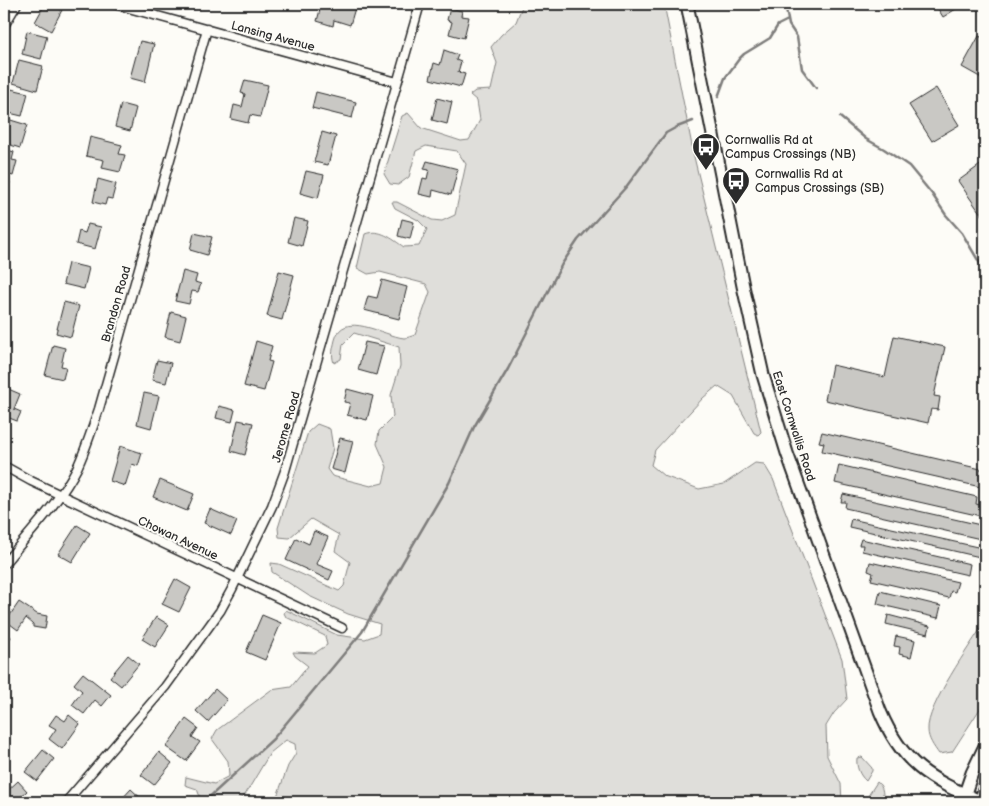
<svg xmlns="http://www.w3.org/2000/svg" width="989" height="806" font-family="'Balsamiq Sans',sans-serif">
<rect width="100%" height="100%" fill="#fdfcf7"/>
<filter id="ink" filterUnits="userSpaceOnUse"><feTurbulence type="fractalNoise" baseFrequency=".02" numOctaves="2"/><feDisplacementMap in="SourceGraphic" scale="10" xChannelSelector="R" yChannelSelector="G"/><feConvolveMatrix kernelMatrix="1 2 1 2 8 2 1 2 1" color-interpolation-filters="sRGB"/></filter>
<g filter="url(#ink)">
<!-- green -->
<path fill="#dfdeda" stroke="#858482" d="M523,4H664L695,161L761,432L758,435L754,433L733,396L717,386L703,398L655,450L651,465L664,476L699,489L724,484L755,463L764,464L773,479L842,659L847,699L834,713L826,726L827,756L841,784L842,802H275L288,766L296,753L295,744L286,740L270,753L245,795L235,802H190L200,797L197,789L185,785L186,777L214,784L229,776L228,761L212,739L217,730L271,690L291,687L308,666L295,656L293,652L315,653L327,645L325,636L286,617L284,613L286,610L337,635L365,639L379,634L380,624L348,614L309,596L272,572L271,563L279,564L339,591L344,586L350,562L335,551L339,535L311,519L289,538L279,537L278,528L308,432L317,424L330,429L333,448L327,469L332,476L371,486L383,483L387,467L377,444L379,431L393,417L391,395L400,366L399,347L354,333L343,344L341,359L334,363C331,354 333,349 335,340C342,309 384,336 404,338C407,338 412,336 415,335L430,292L426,284L380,272L368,274L357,268L365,234C380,228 392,239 404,247L419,246L427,229L418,220L395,208L392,202H397L432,220L442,221L455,215L466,164L457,151L426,146L416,151L409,177L398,185L390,184L384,174L402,116L408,113L421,128L461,141L469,140L480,120L477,101L470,95L475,91L491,90L497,63L491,47L501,35L516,22Z
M985,622V701L952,752L939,754C934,747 928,739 928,730C926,707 971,644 985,622Z
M862,757L872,768V771L866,781C859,775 856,766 857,758Z
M877,782C884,787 883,795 883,802H864Z"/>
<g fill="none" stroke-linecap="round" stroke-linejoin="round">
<!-- stream -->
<path stroke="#7e7d7b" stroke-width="2.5" d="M785,4L789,25L797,37L802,69L816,88
M718,97L725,78L739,59L744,54L770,38L778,25L788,20
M840,117L866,139L884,149L909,166L932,194L946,215L962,233L985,272
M204,802L273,739L362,632L449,483L474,427L508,369L562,264L578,240L626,187L666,133L677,127L693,121"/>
</g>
<!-- building -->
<path fill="#c9c8c4" stroke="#2b2b2b" d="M45,4H50L62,10L51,31L35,22Z
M332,4H346V6L355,8L350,25L334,20L333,26L317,21L321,6L331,9Z
M935,4H964L943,17Z
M450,8L462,11L461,16L469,17L464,38L449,34L452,22L447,20Z
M27,31L47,36L41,59L22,54Z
M979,36L985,39V80L962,67Z
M140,41L154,44L145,82L130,78Z
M444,50L458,55L456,60L461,62L458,72L465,74L461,87L430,79L434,63L440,65Z
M19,60L43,66L37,90L13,83Z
M245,80L268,85L260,117L250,115L248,123L231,119L234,105L242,107L245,94L241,93Z
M936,88L959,125L932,141L909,105Z
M11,89L28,93L22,116L5,112Z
M316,92L356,102L352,118L312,108Z
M437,98L452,102L447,124L432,120Z
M121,104L136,108L130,131L115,127Z
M4,118L27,125L20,148L4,143Z
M322,132L336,136L328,165L314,162Z
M90,137L122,145L119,154L125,155L120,172L102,168L104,160L86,156Z
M4,149L14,152L12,160L17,161L13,176L4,173Z
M427,161L458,169L451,195L433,190L432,197L419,194L423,178L427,179L429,170L424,169Z
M983,163L985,166V215L983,217L958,181Z
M306,171L324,175L318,198L300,193Z
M98,179L116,184L112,199L107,198L105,205L93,202Z
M4,180L10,182L5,205L4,204Z
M294,218L308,221L302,246L288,242Z
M402,219L414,222L410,239L398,236Z
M88,224L101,227L95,249L76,244L79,231L85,233Z
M194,233L212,237L207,255L190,250Z
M68,263L89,268L84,289L63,284Z
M183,271L197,275L195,282L201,284L198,292L192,291L189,304L175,301Z
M279,271L294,275L282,320L267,316Z
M382,280L407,287L399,319L364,310L368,296L377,298Z
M64,302L79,306L71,337L56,333Z
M171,312L186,316L180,341L165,337Z
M894,336L945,347L934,396L940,397L938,410L931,409L928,423L825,400L832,365L885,377Z
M256,341L272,346L268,361L272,362L264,391L244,386Z
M365,342L384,346L376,375L358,370Z
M53,345L65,348L61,366L66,367L63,379L45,375Z
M157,360L171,363L166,383L152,380Z
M4,385L6,386V388L20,394L14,409L21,412L17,421L4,416Z
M347,389L373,396L367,420L347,415L350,403L344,402Z
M144,393L159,396L151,428L137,424Z
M219,406L235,410L232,422L216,418Z
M238,420L253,423L245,455L231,451Z
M822,432L985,470V488L822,451L824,443L819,442Z
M340,438L353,441L345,473L331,469Z
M120,446L142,453L138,466L132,464L125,486L110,481Z
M839,465L977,497L976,504L985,506V517L835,483Z
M160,480L194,494L187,511L153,497Z
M4,494L10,499L4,507Z
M843,494L985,526V540L845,508L846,502H841Z
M210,509L237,521L231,535L204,523Z
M851,519L982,548L980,557L849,527Z
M77,525L90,533L72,562L58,554Z
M314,531L328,537L316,564L333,571L329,580L286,560L296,538L309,544Z
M861,539L970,564L968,575L862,551L863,545H859Z
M870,562L958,582L955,592L951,591L949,598L871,580L873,573L868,571Z
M175,579L191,588L179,612L162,604Z
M880,591L941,606L938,618L877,604Z
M19,602L37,614L47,616L45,629L33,627V624L26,618L18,630L6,621Z
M262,615L281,623L265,660L246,652Z
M888,615L930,626L928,634L886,624Z
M156,617L169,625L155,647L142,639Z
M4,632L11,637L4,647Z
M896,636L915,640L911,657L899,654L900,647L894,646Z
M128,655L139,664L121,686L110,677Z
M83,673L111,695L102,706L95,700L84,714L72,705L82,691L74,684Z
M215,689L227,700L208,722L196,711Z
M56,715L65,721L69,715L80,724L62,749L49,739L56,729L49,725Z
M186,719L198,728L192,737L200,742L186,761L166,747Z
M43,750L54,759L37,781L25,772Z
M159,752L172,763L154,785L141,775Z
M18,781L27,791L15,802H4V794Z
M131,789L145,802L120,801Z"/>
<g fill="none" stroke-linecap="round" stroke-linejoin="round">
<defs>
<path id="street" d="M114,4L397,82
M4,26L17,4
M4,466L31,481L342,628
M4,564C29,533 59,503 77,468C86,449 92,429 99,409L207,29
M66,802L165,687L220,611L232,589L272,506L285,471L420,4"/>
<path id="secondary" d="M687,4L743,286L763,375L787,453L880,711C902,764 929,779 980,801
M962,802L972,773L985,746
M980,802L985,787"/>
</defs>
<!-- street casing -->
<use href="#street" stroke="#2b2b2b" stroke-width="11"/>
<!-- secondary casing -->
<use href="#secondary" stroke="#2b2b2b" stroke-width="15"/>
<!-- street -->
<use href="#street" stroke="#fdfcf7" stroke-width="8"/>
<!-- secondary -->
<use href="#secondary" stroke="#fdfcf7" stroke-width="11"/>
</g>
</g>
<!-- icons -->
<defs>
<symbol id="bus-pin" viewBox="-11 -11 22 30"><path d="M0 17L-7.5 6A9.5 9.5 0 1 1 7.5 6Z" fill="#2b2b2b" stroke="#fdfcf7"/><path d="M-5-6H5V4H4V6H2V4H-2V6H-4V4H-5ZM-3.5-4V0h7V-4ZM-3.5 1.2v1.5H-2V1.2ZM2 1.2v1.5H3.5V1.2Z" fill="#fff"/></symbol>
</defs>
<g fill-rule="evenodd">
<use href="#bus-pin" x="690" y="131" width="32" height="43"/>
<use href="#bus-pin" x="720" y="165" width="32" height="43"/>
</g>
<g text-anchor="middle" stroke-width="4" stroke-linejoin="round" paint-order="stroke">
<!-- street labels -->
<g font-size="12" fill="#2b2b2b" stroke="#fdfcf7">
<text transform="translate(273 36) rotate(15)" y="4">Lansing Avenue</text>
<text transform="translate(116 304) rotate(-74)" y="4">Brandon Road</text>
<text transform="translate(794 426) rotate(72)" y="4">East Cornwallis Road</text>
<text transform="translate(286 427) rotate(-74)" y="4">Jerome Road</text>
<text transform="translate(178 538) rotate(25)" y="4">Chowan Avenue</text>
</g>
<!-- poi labels -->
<g font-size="12" fill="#2b2b2b" stroke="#fdfcf7" text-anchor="start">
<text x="725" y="144">Cornwallis Rd at<tspan x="725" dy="14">Campus Crossings (NB)</tspan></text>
<text x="755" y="178">Cornwallis Rd at<tspan x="755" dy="14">Campus Crossings (SB)</tspan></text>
</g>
</g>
<!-- margin -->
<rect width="989" height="806" fill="none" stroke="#fdfcf7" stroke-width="20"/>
<rect x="10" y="10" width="969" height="786" fill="none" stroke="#2b2b2b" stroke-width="2" filter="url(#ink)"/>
</svg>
